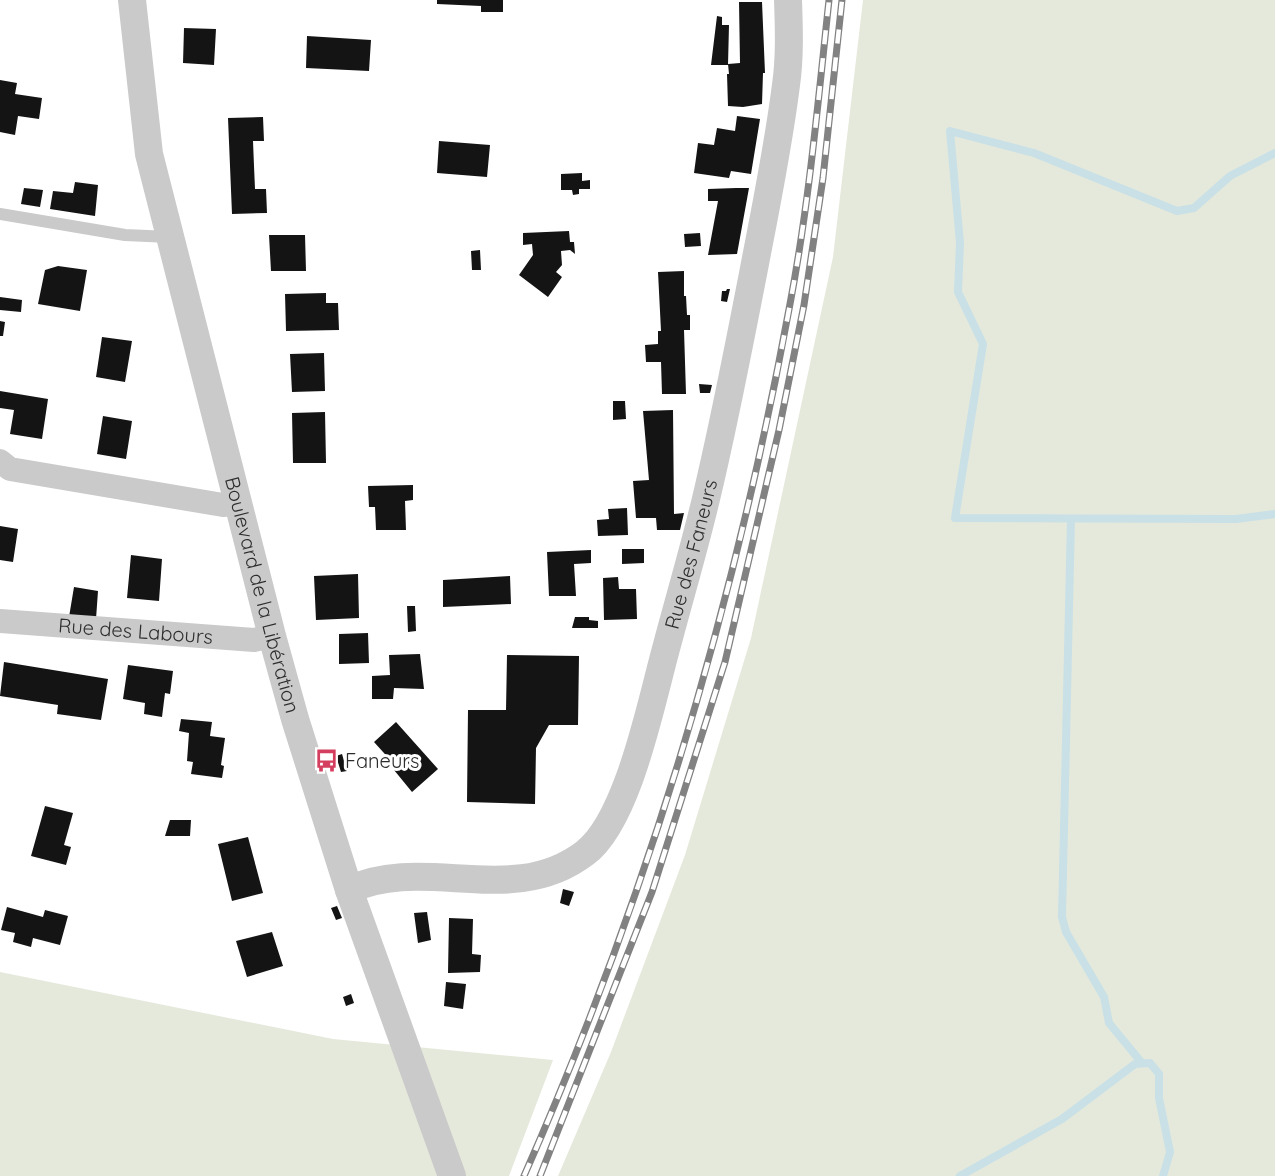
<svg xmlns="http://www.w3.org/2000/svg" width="1275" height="1176" font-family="Quicksand,sans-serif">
<rect width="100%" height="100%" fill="#fff"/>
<!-- green -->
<path fill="#e5e9db" d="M863,0H1275V1176H558L611,1052L685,855L751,638L833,257Z
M0,972L333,1039L553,1060L509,1176H0Z"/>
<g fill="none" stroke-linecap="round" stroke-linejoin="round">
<!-- stream -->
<path stroke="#c9e0e7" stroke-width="8" d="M1275,153L1230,176L1194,208L1177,211L1034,153L950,131L960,243L958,292L983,344L955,518L1236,519L1275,514
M1071,519L1062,917L1066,932L1104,997L1109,1023L1142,1063
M960,1176L1062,1119L1135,1064L1150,1063L1159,1074V1098L1170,1152L1163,1176"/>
</g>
<!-- building -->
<path fill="#141414" d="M437,0H503V12H481V6L437,4Z
M739,2H762L765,73H763L762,104L743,107L728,106L727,74H729L728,64L740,63Z
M717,16L722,17V25H729L728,65H711Z
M184,28L216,29L214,65L183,63Z
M307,36L371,40L369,71L306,68Z
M0,80L17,83L15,94L42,98L39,119L18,116L15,135L0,132Z
M737,116L760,119L751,174L731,171L729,178L694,173L698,143L714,145L717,128L735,131Z
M263,117L264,141H253L254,166L255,189H266L267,213L232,214L228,118Z
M439,141L490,145L487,177L437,173Z
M582,173V181L590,180V189H579V194L573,195L572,190H561V174Z
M75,182L98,185L95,216L50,209L53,191L73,193Z
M24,188L43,190L40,207L21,204Z
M736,188H749L737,254L708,255L718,201H708V189Z
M569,231L570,242H574L575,254L570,250L561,251L562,265L556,272L562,277L548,297L519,275L533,255L532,244L523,245V233Z
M700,233L701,246L685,247L684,234Z
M269,235H305L306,271H271Z
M480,250L481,270H472L471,251Z
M58,266L87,270L80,311L38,304L45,270Z
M684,271V296H686L687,315H690V330H684L686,394H662L661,362H646L645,345L658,344V331H661L658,272Z
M727,289H730L727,302L721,301L722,291H726Z
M326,293V303H338L339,330L286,331L285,294Z
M0,297L22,300L21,312L0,310Z
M0,321L5,322L3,336H0Z
M102,337L132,341L125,382L96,377Z
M324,353L325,391L292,392L290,354Z
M699,384L712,385L710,393H700Z
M0,391L48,399L42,439L10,434L14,410L0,408Z
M613,401H625L626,419L613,420Z
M673,410L674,514L684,513L680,530H657L656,518H636L633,481L649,480L643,411Z
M325,412L326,463H293L292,413Z
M103,416L132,421L126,459L97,454Z
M413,485V500L405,501L406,530H376L375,507H369L368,486Z
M627,508L628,535L598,536L597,520L609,519L608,509Z
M0,526L18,529L13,562L0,560Z
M622,549H644V563L622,564Z
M591,550V563L574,564L576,596H549L547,552Z
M131,555L162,559L159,601L127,598Z
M358,574L359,618L316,620L314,576Z
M510,576L511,604L443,607V580Z
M618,577L619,589H636L637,619L604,620L603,578Z
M74,587L98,591L96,619L69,617Z
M407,606H415L416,631L408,632Z
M575,617H589V620L598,621V628H572Z
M368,633L369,663L339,664V634Z
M420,654L424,689L394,688L393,699H372V676L390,675L389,655Z
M507,655L579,656L578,725H549L536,748L535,804L467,802L468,710H506Z
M4,662L108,679L101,720L57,714L58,705L0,696Z
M128,665L173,671L170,694L165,693L162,717L144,714L145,703L123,699Z
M181,719L212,722L210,736L225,738L221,765L224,766L222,778L191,774L193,762L187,761L189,733L179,731Z
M396,722L438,769L412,792L394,770L399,765L395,761L393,763L374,742Z
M342,754L347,771L341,772L336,756Z
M45,806L73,813L64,845L71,847L66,865L31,856Z
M170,820H191L190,836H165Z
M248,837L263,893L232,901L218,844Z
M563,889L574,892L569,906L560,903Z
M337,906L342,918L336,920L331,908Z
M7,907L43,917L45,910L68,916L60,945L33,938L31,947L13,942L15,933L1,930Z
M427,912L431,940L418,943L414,913Z
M449,918L473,919L472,954L481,955L480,972L448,973Z
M272,932L283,966L247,977L236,941Z
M446,982L466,984L463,1009L444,1006Z
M351,994L354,1003L346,1006L343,997Z"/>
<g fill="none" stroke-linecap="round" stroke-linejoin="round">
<!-- service -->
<path stroke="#cacaca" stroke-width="12" d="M0,214L125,235L170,237"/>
<!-- minor -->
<g stroke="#cacaca" stroke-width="24">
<path d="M0,461L10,469L223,505L238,503"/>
<path id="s1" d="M0,621L254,640L272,636"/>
</g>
<!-- tertiary -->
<g stroke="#cacaca" stroke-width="28">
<path id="s2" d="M132,0L149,154L272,636L295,719L349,890L452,1176"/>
<path id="s3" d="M349,890C424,854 512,909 585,853C629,820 652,698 667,645C681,592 697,539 709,486C727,409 742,331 757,253C768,197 779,141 786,85C790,57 789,28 788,0"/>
</g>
<defs>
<path id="rail" d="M524,1176C648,896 735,605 790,304C809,204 818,102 829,0
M540,1176L652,892L725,662L779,430L804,305L823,178L842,0"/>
</defs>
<!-- rail casing -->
<use href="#rail" stroke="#828282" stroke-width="7"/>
<!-- rail -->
<use href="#rail" stroke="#fff" stroke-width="4.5" stroke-dasharray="14" stroke-linecap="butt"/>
</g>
<!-- icons -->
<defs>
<symbol id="bus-bare" viewBox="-9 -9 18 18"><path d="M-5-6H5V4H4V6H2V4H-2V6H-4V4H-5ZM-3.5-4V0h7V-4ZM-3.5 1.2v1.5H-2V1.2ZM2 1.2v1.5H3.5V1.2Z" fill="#d43e5f" stroke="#fff" stroke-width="2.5" paint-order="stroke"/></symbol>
</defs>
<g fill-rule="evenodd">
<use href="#bus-bare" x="310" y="744" width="33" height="33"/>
</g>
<g text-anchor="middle" stroke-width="6" stroke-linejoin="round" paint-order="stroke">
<!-- street labels -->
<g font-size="20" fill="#2d2d2d" stroke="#fff">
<text dy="7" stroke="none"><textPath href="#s3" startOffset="564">Rue des Faneurs</textPath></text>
<text dy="7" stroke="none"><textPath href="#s2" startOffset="610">Boulevard de la Libération</textPath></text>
<text dy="7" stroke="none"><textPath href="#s1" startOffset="136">Rue des Labours</textPath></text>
</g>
<!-- poi labels -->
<g font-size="20" fill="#2d2d2d" stroke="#fff" text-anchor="start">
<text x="345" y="768">Faneurs</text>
</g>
</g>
</svg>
